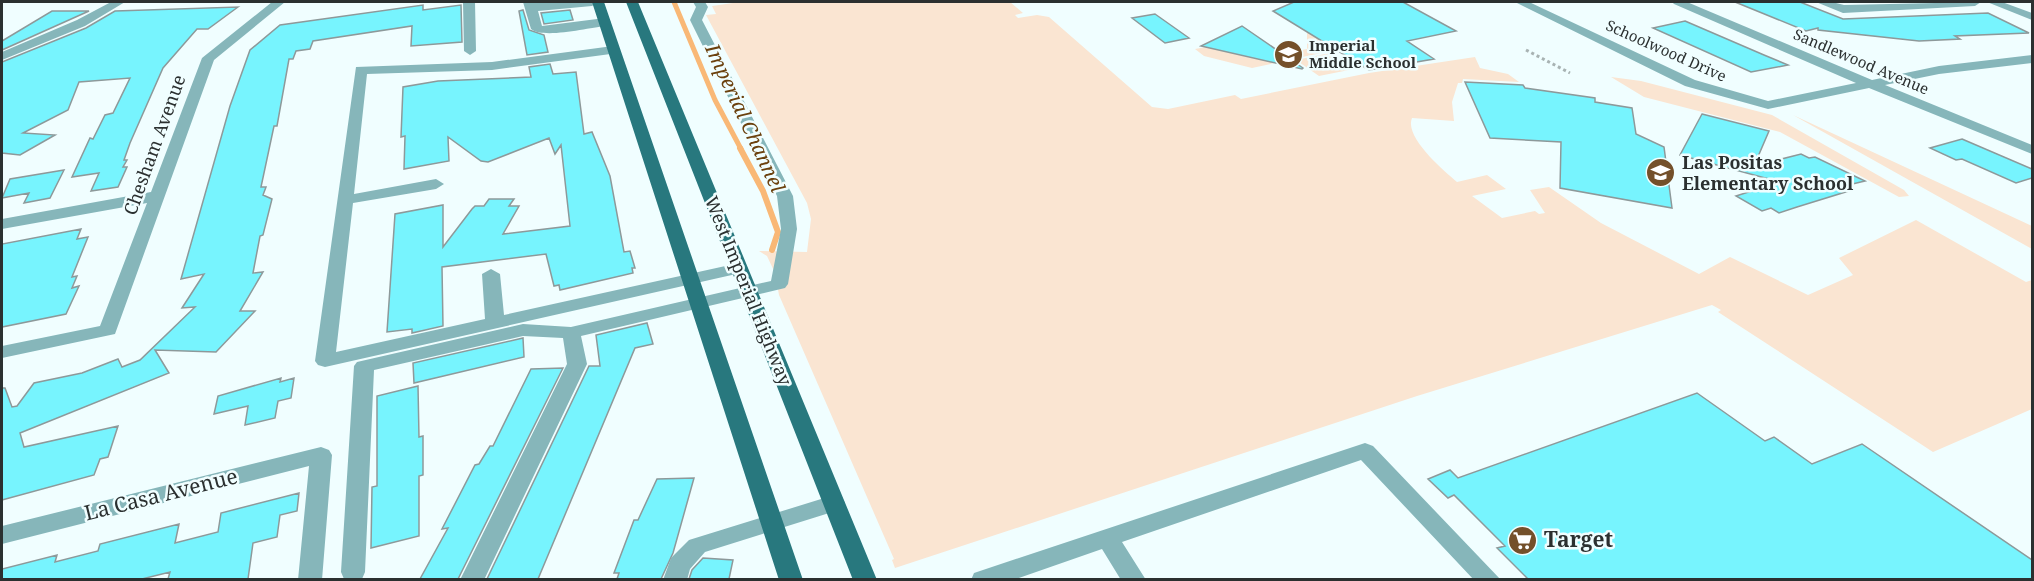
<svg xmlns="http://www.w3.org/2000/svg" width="2034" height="581" font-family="'Noto Serif',serif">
<rect width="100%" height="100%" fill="#f0feff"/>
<!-- green -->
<path fill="#fae5d2" d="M740,2H1010L1023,13L1015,15L1018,18L1037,15L1049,17L1152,107L1168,109L1235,95L1241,99L1369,73L1475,57L1480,68L1508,74L1519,82L1463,79L1462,83H1458L1452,102L1454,121L1412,118C1404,137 1443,170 1457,182L1487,175L1506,189L1472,196L1502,218L1535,211L1539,214L1545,213L1530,190L1549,187L1601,223L1699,274L1730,257L1808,295L1853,275L1839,258L1916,220L2026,282L2032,280V409L1933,452L1718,312L1721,310L1712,305L1417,396L895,568L892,560L894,559L779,295L775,273L767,256L759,251L807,252L811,219L807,203L706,15L716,14L712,6Z
M1307,29L1321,31V53L1252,68L1204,56L1195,49L1206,47L1256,59L1307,49Z
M1330,53L1354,69L1319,76L1296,60Z
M1611,77L1641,81L1772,115L1904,190L1909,196L1899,197L1780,132L1644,97Z
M1793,115L2032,226V249Z"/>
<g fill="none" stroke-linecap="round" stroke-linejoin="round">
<!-- stream-far1 -->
<path stroke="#f9b876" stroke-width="5" d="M674,2L715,100L741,149"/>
<!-- stream -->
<path stroke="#f9b876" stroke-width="6" d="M740,148L763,191L778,232L772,250"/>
</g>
<!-- building -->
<path fill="#77f4fe" stroke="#8d999a" stroke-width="1.5" d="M1294,2H1403L1456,31L1407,41L1434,59L1369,70L1273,11Z
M1735,2H1800L1843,19L1988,13L2029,33L1955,36L1960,39L1919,41L1818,30V28L1806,31Z
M423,5V10L461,5L462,42L411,46L412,26L313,41L310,49L296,51L293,59H289L277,126H274L261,187H266L263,195L272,199L263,235L260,236L253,273L263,272L240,311H255L216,352L155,350L169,373L20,433L24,447L118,426L108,457L100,459L94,475L2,500V388H5L12,407L17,406L34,383L82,373L118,359L122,367L140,360L195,307L182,308L204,274L181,279L230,106L250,50L280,25Z
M238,7L208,29H197L163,68L130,143L124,160H127L123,167H127L118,187L91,191L99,173L72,177L90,138L93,139L105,115L113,113L130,78L79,82L68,110L23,133L55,135L20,155L2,153V62L86,28L115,11Z
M523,10L529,30L544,35L548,52L527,55L519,11Z
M570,10L573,20L544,24L541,13Z
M52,11H89L2,50V41Z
M1155,14L1189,38L1165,43L1132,18Z
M1685,21L1764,55L1788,65L1751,72L1653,28Z
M1242,26L1303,68L1302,69L1201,46Z
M550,64L553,74L576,72L584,134L592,132L610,176L624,252L630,251L635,268H632L633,273L560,290L559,285L554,286L546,254L442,267L443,326L412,333V329L387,332L395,214L443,205V247L472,209L475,206H484L489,199H514L509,206H519L503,234L570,226L561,145L555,154L549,138L488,162L481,161L448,137L449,161L404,169L405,136L401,137L403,87L438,81L531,77L529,67Z
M1465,82L1523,85L1525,88L1595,98V102L1632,108L1636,134L1664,147L1672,208L1560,188L1561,142L1490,138Z
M1702,114L1769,131L1754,166L1801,154L1809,158L1815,157L1865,181L1844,186L1852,190L1797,207L1779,213L1771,208L1762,211L1736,196L1780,182L1680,155Z
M1962,139L2032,169V178L2016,183L1962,159L1956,160L1930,148Z
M64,170L50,198L24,203L29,193L2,198L10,179Z
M81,229L77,239L88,237L72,277L77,276L72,288L79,286L66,314L2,327V244Z
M647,323L653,344L635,348L538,579H487L589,366H600L596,335Z
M523,338L524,357L414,383L413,363Z
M563,368L458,579H420L448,528L442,529L475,465L479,464L490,446H493L531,369Z
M281,378L280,382L294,378L291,398L278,401L275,418L245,425L248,406L214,414L218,396Z
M418,386L419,437L423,436V475L419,476V536L371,548L372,487L377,486V396Z
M1697,393L1765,441L1774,437L1812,464L1862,444L2032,560V579H1528L1497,548L1505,546L1454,495L1448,498L1428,479L1450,470L1458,478Z
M694,478L673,553L661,579H617L619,573H614L634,520H638L657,479Z
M299,493L297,511L280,515L277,537L253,543L248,579H168L170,572L142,579H2V569L57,555L55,562L98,551L100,544L179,524L175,543L218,532L221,513Z
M703,558L733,560L729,579H689L692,570Z"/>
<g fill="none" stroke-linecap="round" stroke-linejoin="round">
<!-- path -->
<path stroke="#a8b3b3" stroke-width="3" stroke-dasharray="3 3" stroke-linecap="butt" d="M1526,50L1570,73"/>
<!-- minor -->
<path fill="#86b6ba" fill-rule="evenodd" d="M111,2H125L85,26L2,60V52L77,20Z
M272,2H285L214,60L115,334L2,358V346L100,326L147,203L2,229V219L151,192L202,58Z
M463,2H475L476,51L470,55L464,51Z
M523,2H598L592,6L538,11L542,26L605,18L611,22L605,26C588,28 543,39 531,29Z
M693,2H705L708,7L702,20L793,196L797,229L788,284L785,288L581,336L587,364L484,580H460L567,364L563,338L523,336L374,370L365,572L362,579H344L341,572L354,366L357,362L523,324L571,327L771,281L781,229L777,196L690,20L696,7Z
M1515,2H1529L1695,80L1768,101L1856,83L1674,4L1672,2H1687L1872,80L1939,66L2032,55V63L1939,74L1885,85L2032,145V154L1869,88L1768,109L1685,86Z
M1816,2H1832L1844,5L1981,2L1975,6L1843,13Z
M1987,2H2002L2032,13V20Z
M613,46L619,50L618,53L492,70L367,74L354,194L436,179L444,184L436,189L353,203L336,352L485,319L482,274L491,269L500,274L504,315L739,263L748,268L745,272L325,367L318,365L315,361L356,67L492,62Z
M1365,443L1373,446L1501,580H1474L1361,460L1122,542L1146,580H1121L1102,549L1013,580H971L974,573Z
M321,447L329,450L332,455L322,580H298L309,466L2,544V526Z
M834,495L842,497L845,503L842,509L705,552L690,569L687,580H663L671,558L689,540Z"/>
<!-- major -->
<path fill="#28787e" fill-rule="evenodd" d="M592,2H604L803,580H779Z
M626,2H638L877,580H853Z"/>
</g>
<!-- icons -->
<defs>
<symbol id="school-disc" viewBox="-11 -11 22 22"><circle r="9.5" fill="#74502a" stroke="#f0feff"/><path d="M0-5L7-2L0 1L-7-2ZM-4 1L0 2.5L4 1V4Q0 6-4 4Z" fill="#fff"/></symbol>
<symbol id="supermarket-disc" viewBox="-11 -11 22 22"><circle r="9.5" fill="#74502a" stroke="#f0feff"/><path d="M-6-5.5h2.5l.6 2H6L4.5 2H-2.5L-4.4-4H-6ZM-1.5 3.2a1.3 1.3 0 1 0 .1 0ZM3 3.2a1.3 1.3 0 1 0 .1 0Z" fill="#fff"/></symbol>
</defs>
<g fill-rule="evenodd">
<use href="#school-disc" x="1272" y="38" width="33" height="33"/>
<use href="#school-disc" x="1644" y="156" width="33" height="33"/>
<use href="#supermarket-disc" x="1506" y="524" width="33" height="33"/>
</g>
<g text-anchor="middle" stroke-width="5" stroke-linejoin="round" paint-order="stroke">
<!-- far-poi labels -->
<g font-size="15" font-weight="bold" fill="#2b3030" stroke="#f0feff" text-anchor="start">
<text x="1309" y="51">Imperial<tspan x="1309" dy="17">Middle School</tspan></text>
</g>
<!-- far-street labels -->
<g font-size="15" fill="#2b3030" stroke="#f0feff">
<text transform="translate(1666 51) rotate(24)" y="5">Schoolwood Drive</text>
<text transform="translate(1861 62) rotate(23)" y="5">Sandlewood Avenue</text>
</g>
<!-- street labels -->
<g font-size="18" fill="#2b3030" stroke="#f0feff">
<text transform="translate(155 145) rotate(-70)" y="6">Chesham Avenue</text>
<text transform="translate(748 291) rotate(68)" y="6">West Imperial Highway</text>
</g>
<!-- poi labels -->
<g font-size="18" font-weight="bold" fill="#2b3030" stroke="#f0feff" text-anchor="start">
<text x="1682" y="169">Las Positas<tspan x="1682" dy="21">Elementary School</tspan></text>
</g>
<!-- water labels -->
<g font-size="20" font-style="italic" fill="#6b410e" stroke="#f0feff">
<text transform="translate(745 118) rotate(65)" y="7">Imperial Channel</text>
</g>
<!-- near-street labels -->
<g font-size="21" fill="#2b3030" stroke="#f0feff">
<text transform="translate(161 495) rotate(-14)" y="7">La Casa Avenue</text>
</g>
<!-- near-poi labels -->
<g font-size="21" font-weight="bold" fill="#2b3030" stroke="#f0feff" text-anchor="start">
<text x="1544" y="547">Target</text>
</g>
</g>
<!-- border -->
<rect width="2034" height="581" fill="none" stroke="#2b3030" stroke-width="6"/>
</svg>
